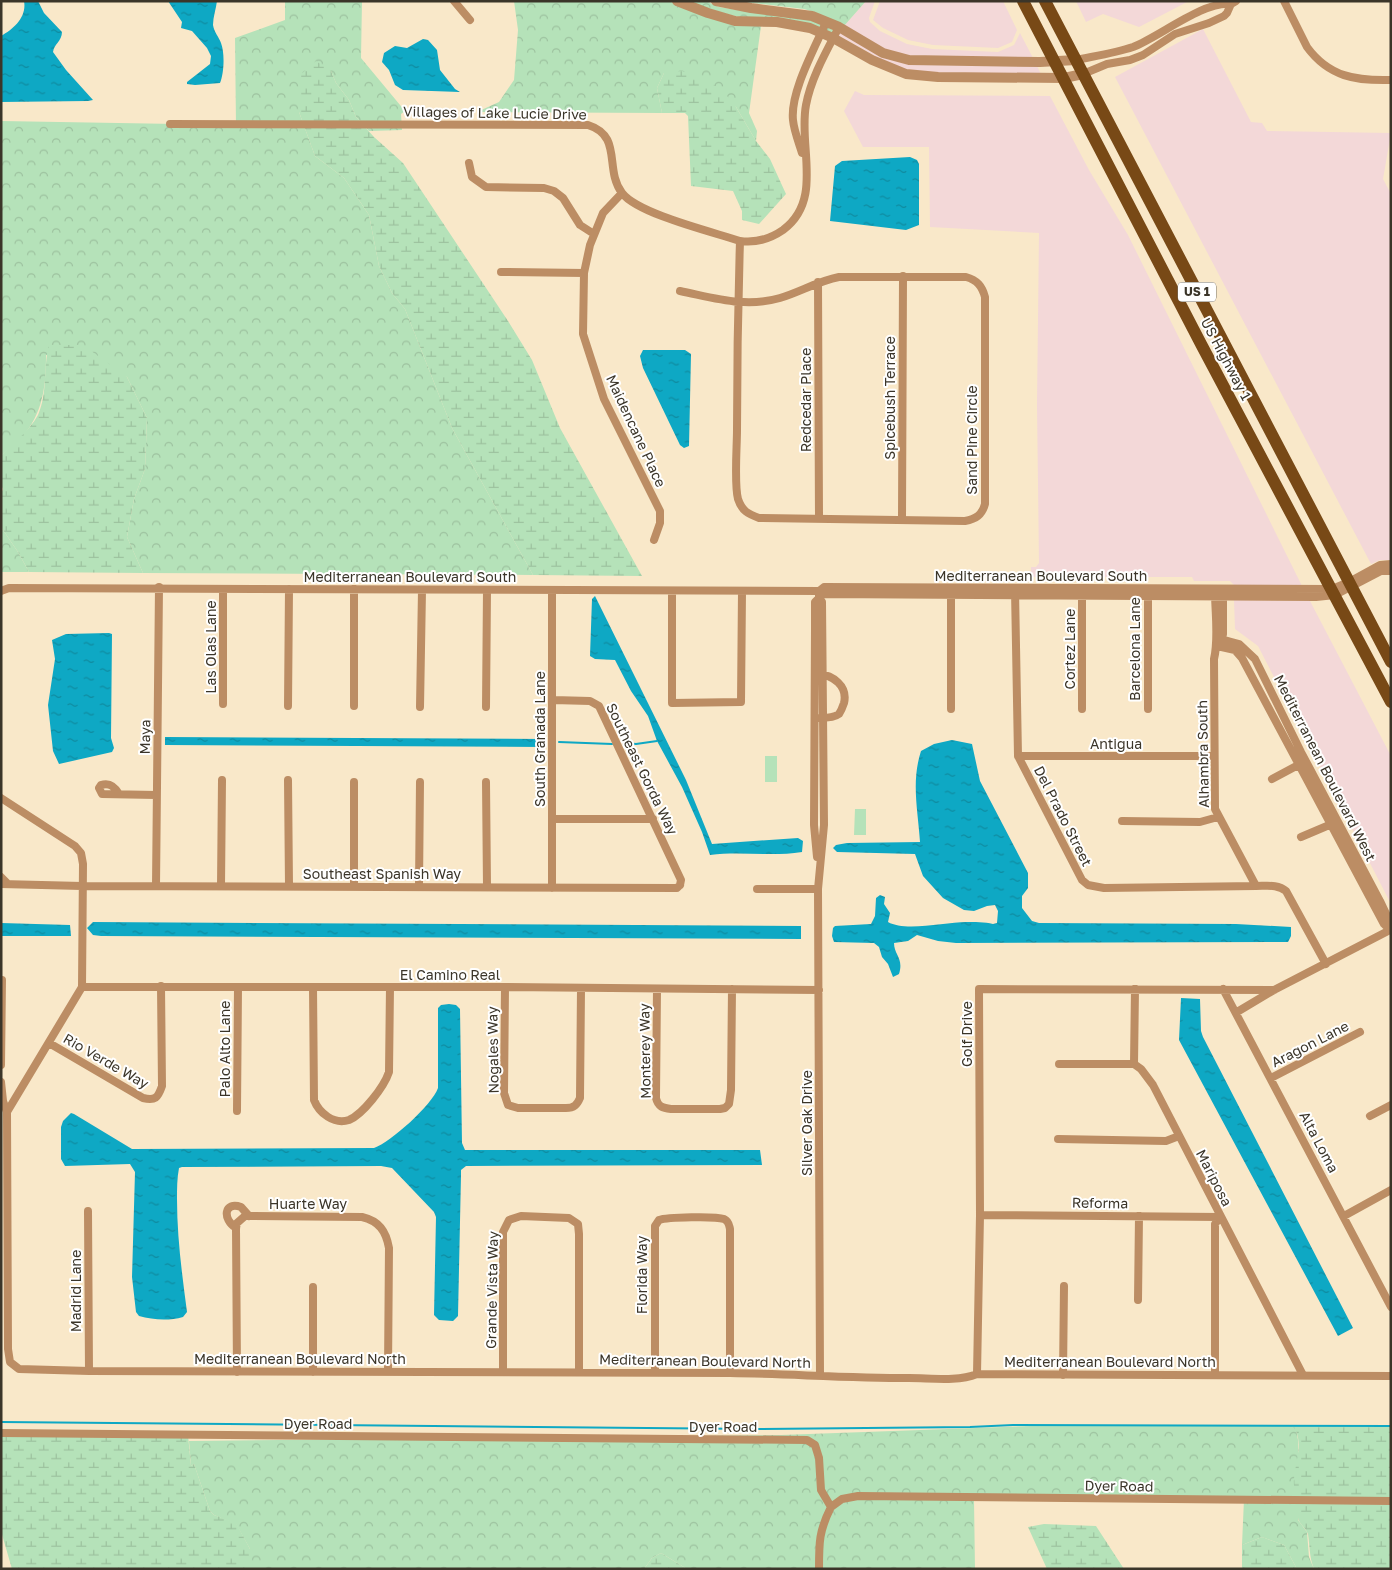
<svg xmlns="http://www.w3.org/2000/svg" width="1392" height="1570" font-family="'Golos Text',sans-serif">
<defs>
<pattern id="forest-crowns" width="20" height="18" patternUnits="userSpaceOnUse" patternTransform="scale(1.25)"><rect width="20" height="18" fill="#b5e2b9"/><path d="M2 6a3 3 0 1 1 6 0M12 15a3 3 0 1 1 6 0" fill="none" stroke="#9dc29f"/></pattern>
<pattern id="wetland-marsh" width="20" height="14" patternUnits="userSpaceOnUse" patternTransform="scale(1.25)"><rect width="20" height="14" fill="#b5e2b9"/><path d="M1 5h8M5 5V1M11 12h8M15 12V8" fill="none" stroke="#9dc29f"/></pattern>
<pattern id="water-ripples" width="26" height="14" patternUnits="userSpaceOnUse" patternTransform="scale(1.25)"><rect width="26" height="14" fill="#0ea8c4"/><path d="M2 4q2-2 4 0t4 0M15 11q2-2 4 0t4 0" fill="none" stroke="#0f8a9f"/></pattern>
</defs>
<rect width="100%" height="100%" fill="#f9e8c9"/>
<!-- commercial -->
<path fill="#f3d8d8" d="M866,1H875L869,18L870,22L880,31L907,44L932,49L998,52L1014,45L1020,33L1033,58L910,56L884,49L844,26Z
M880,1H1003L1017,30L1012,42L998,48L933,45L908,40L883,28L873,20Z
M1076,1H1189L1139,27L1103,14L1086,22Z
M1203,29L1251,122L1262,123L1267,131L1391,133L1383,179L1391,194V560H1380L1371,564L1115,77Z
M838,32L909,64L1037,66L1041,74L938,73L907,70L887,63L836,34Z
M855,91L864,95L1050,96L1089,170L1128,235L1302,586L1234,585L1230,581H1194L1192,577H1031V567H1036L1039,563L1037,405L1039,233L930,227L929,147H863L844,111Z
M1234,600L1310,601L1391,756V904L1258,646L1235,629Z"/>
<!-- green -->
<path fill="#b5e2b9" d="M765,756H777V782H765Z
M855,809H866V835H854Z"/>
<!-- forest -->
<path fill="url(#forest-crowns)" d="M285,1H362L361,58L405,111L401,114L402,130L369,131L356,117L349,100L336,83L331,71L299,112L315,156L344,178L369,215L379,266L392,293L405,309L452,428L533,575L143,573L127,537L134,499L145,469L147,418L127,377L46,355C46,382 44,409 26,432C19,441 9,448 1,456V121L236,125L235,38L285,20Z
M514,1H670L677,6L761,26L749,113L757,131L756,141L736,107L664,73L657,88L662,113L477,112L499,102L514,80L518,30Z
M688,1H706L719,7L750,12L811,20L838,32L836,35C786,26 735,20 688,1Z
M736,1H866L844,26L814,12L804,9Z
M1,527L18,552L29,572H1Z
M1059,1425L1292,1426L1296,1429L1298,1440V1520L1307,1532L1309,1557L1314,1569H1297L1284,1545L1262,1537L1242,1545L1244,1499L974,1500L975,1569H687L661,1553L652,1558L644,1569H250V1549L236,1524L214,1515L210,1511L194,1464L191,1466L189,1441L781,1435Z"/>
<!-- wetland -->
<path fill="url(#wetland-marsh)" d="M316,61L331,71L336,83L349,100L356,117L374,137L403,163L508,321L532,360L560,428L642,576L533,575L452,428L405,309L392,293L379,266L369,215L344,178L315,156L299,112V76Z
M682,71L708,81L723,91L736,107L756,141L770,159L786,194L759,224L742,220V211L733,191L691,186L688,116L685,113H662L657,88L664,73Z
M49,345H83L127,377L147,418L145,469L134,499L127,537L143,573L29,572L18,552L1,527V494L3,489L1,485V456C13,442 29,432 38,415C48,393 43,367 49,345Z
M1292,1426L1391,1427V1569H1314C1309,1556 1310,1547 1308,1534C1306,1529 1302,1526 1299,1521C1297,1517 1293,1484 1294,1479C1295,1464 1305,1438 1292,1426Z
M188,1435L191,1466L194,1464L210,1511L214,1515L236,1523L250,1549V1569H12L1,1531V1437Z
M1044,1524L1096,1526L1124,1569H1047L1028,1527Z
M1262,1537L1284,1545L1297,1569H1242V1545Z
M661,1553L687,1569H644L652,1558Z"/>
<!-- water -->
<path fill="url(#water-ripples)" d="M24,1H38L44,13L62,32C62,41 54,44 53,52L66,70L93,100L88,101L1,102V36C14,29 27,17 24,1Z
M168,1H217C216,9 213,17 213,25C214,32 219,37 221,43C225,53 224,74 220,83L195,85L187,84V82L210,64L211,56L207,48L192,31L181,28L182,22Z
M423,39L428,40L437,50L440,70L455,89L460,92L403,90L395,85L389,70L382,62L384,53L395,46L407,48Z
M910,157L917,160L919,164V225L906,230L830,221L835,166L842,161Z
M643,350H685L691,354L689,446L684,448L680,445L643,368L640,356Z
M595,596L686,780L712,844L798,838L803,841L802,852C772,857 741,851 710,855L702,832L682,787L657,741L648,716L631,691L615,660L595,659L590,656L592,599Z
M109,633L112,634L111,738L114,748L112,752L59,764L53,751L48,705L55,659L52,640L66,634Z
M165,737L543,739V747L165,745Z
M952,740L972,744L980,781L1028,873V888L1022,896V908L1032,921L1039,923L1236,924L1291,927V936L1288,942L956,943L938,941L917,935L908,941L894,943C894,955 904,958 899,974L893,977L888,964L882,957L879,947L874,943L834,942L832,936L833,928L835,926L871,924L875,916L876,898L880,895L885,897L884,904L890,913L888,922C905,932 946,922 966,922C974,922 985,922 993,924L997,923L998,911L995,905L987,906L974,911L964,910L943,898L923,876L915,854L837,852L833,848L836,845L847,843L920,842C918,811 911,782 921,751L934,744Z
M93,922L801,926V939L101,936L93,935L87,928Z
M1,923L70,925L71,936H1Z
M1181,998L1200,999L1201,1031L1203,1037L1353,1328L1338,1336L1179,1040Z
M449,1004L456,1005L460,1009L462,1143L465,1150H760L762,1165L466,1166L461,1170V1175L458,1316L453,1321L439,1320L434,1315L436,1217L434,1212L392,1168L381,1166L182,1167L179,1168C177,1178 177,1189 177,1199C177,1237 182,1274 187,1312L183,1317C169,1321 153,1320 139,1316L136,1312L132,1277L135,1172L130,1164L65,1166L61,1159V1127L63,1121L71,1113L74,1114L132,1149L374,1148C391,1142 432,1105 438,1088V1008L441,1005Z"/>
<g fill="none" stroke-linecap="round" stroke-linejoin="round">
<!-- stream -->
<path stroke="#0ea8c4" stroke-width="2" d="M559,742L612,744
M625,743L636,744L657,741
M1,1422L757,1429L970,1427L1013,1425L1391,1426"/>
<!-- minor -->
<path stroke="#bc8d64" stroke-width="8" d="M454,1L470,20
M1284,1L1307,47C1329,77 1356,81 1391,80
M1076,60C1095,56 1115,53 1133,47C1159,37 1205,0 1231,4
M1083,74L1107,64L1130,60L1143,55L1175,34L1209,23L1224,16L1227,13L1231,4L1236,1
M170,124L588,125C623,136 604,169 622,193C638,214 713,232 740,241C755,243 770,239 783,230C824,200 798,146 806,105C811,78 826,52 839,27
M802,153C799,143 794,131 793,120C790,92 815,48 826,22
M469,163L472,177L486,187L544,188L554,191L563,198L580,225L594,234
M622,193L603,213L590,245L584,273L583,334L604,399L660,511V523L654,540
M501,272L584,273
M818,282L819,518
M680,291C715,298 745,308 780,298C800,292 818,281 839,277H966C977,280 982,286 985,297V504C982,515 976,519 965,521L759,518C748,514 742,511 738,499C734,484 737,447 737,430C737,367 738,304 740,241
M902,520L903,276
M552,590V888
M1015,590L1018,756L1082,880L1088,885L1104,888L1256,886
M1,591L9,588L819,591L824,594L1316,597L1335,595L1381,571H1391
M672,591V703L741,702L742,591
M819,591V598L822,602L824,825L818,889L820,1375
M819,591L824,587L1332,589L1349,582L1380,565L1391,564
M951,591V709
M1082,591V709
M1148,591V709
M1215,591C1215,613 1219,638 1214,659L1215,809L1256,886C1267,886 1278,884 1286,891L1326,964
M1223,591V634L1222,639L1217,646L1235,650L1242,658L1384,924L1390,930
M1217,638L1239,644L1255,659L1301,752L1380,901L1389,920L1391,930
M818,674C833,675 848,686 844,703C843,706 841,711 839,714C834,718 825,718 819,718
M553,700L590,701L599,706L681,880L680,885
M223,704V589
M288,706L289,589
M354,706V589
M420,707L422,590
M486,707L487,590
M1018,756H1214
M1272,779L1302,763
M288,780L289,886
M486,782L487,887
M119,794C115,787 110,782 101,785L99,788L102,794L156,795
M1,798L75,846L81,853L83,864L82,987L7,1112L8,1349L10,1362L19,1369L89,1371L730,1373C790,1374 849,1378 909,1378C931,1378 957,1382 977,1374L1391,1376
M552,819H653
M1122,821L1200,822L1218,817
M1301,837L1334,823
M817,857L814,825L815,630V602L819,598
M1,877L8,884
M1,884L82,886L677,888L680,885
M156,886L159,587
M221,886L222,780
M419,886L420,782
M354,887V782
M757,889H818
M82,987H505L819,990
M313,987L314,1100C319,1113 334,1125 349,1120C363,1114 384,1087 389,1072L390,987
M505,987L504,1093L508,1105L518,1108H566C574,1108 577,1105 580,1098L581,989
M657,989L656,1098C658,1107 663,1108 671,1109H720L725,1108L729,1104L731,1090L732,989
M1135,989L1134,1064L1141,1069L1153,1085L1303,1375
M1223,989L1391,1307
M1237,1012L1274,990L1390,930
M49,1043L143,1098C155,1101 158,1098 162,1086L161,986
M1059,1064H1134
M1,1065L2,980
M1271,1078L1360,1032
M1,1082L3,1101L7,1112
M237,1111L238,987
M1370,1116L1391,1105
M1058,1139L1166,1141L1179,1136
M88,1211L89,1371
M980,1215L1220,1217
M1344,1216L1391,1190
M236,1228C222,1219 224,1201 241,1207L249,1216
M313,1287V1372
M1138,1300L1139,1216
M237,1372L236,1228L237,1223L245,1216L362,1217C379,1221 386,1231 389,1248L388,1371
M503,1372V1232L509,1220L521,1216L569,1218L578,1224L579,1234V1372
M655,1372V1226L659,1220C667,1217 716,1216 724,1219C729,1221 729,1225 730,1229V1373
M977,1374L980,1215L979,989L1274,990
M1063,1375L1064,1286
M1215,1375V1224L1220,1217
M1,1433L807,1440L815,1445L819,1458L821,1490L831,1507L842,1499L858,1496L1391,1501
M819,1569C819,1542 819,1531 831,1507"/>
<!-- tertiary -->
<path stroke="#bc8d64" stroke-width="10" d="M677,1L708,13L735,21L777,22L810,28L833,38L872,60L906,74L938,77L1064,78L1083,74
M716,1L751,8L812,16L839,27L883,53L909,60L1040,62L1076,60"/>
<!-- primary -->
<path stroke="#784916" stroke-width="12" d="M1023,1L1201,344L1391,702
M1045,1L1391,662"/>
</g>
<g text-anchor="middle" stroke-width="4" stroke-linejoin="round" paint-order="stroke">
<!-- shield labels -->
<rect fill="#fff" stroke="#767269" stroke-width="1" x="1178" y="282.5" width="38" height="19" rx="4"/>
<g font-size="12" font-weight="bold" fill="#3b3529">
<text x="1197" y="296">US 1</text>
</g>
<!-- street labels -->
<g font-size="14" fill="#3b3529" stroke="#fff">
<text transform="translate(495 113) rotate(1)" y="5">Villages of Lake Lucie Drive</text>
<text transform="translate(1226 359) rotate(62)" y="5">US Highway 1</text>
<text transform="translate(890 398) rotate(-90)" y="5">Spicebush Terrace</text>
<text transform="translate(806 400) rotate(-90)" y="5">Redcedar Place</text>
<text transform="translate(636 431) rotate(65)" y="5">Maidencane Place</text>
<text transform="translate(972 440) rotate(-90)" y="5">Sand Pine Circle</text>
<text x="1041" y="581">Mediterranean Boulevard South</text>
<text x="410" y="582">Mediterranean Boulevard South</text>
<text transform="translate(211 647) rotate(-90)" y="5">Las Olas Lane</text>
<text transform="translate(1070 649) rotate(-90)" y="5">Cortez Lane</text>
<text transform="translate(1135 649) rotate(-90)" y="5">Barcelona Lane</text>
<text transform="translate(145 737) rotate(-89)" y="5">Maya</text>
<text transform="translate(540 739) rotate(-90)" y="5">South Granada Lane</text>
<text x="1116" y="749">Antigua</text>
<text transform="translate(1203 754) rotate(-91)" y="5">Alhambra South</text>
<text transform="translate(1325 768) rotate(63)" y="5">Mediterranean Boulevard West</text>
<text transform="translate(642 769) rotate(64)" y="5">Southeast Gorda Way</text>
<text transform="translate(1063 816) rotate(63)" y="5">Del Prado Street</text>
<text x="382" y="879">Southeast Spanish Way</text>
<text x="450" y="980">El Camino Real</text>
<text transform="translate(967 1034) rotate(-90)" y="5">Golf Drive</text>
<text transform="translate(1310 1044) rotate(-27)" y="5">Aragon Lane</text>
<text transform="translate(225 1049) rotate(-90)" y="5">Palo Alto Lane</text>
<text transform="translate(493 1050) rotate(-91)" y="5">Nogales Way</text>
<text transform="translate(645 1051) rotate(-91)" y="5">Monterey Way</text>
<text transform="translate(106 1061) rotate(30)" y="5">Rio Verde Way</text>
<text transform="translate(807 1123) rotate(-90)" y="5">Silver Oak Drive</text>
<text transform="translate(1319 1142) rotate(62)" y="5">Alta Loma</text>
<text transform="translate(1214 1178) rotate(63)" y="5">Mariposa</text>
<text transform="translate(1100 1203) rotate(1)" y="5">Reforma</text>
<text x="308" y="1209">Huarte Way</text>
<text transform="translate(642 1275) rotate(-90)" y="5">Florida Way</text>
<text transform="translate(492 1290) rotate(-89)" y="5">Grande Vista Way</text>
<text transform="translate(76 1291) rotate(-90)" y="5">Madrid Lane</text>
<text x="300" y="1364">Mediterranean Boulevard North</text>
<text transform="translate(705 1361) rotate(1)" y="5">Mediterranean Boulevard North</text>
<text x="1110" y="1367">Mediterranean Boulevard North</text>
<text x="318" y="1429">Dyer Road</text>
<text x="723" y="1432">Dyer Road</text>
<text transform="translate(1119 1486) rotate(1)" y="5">Dyer Road</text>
</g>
</g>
<!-- border -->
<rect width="1392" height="1570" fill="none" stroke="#3b3529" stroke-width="5"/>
</svg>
